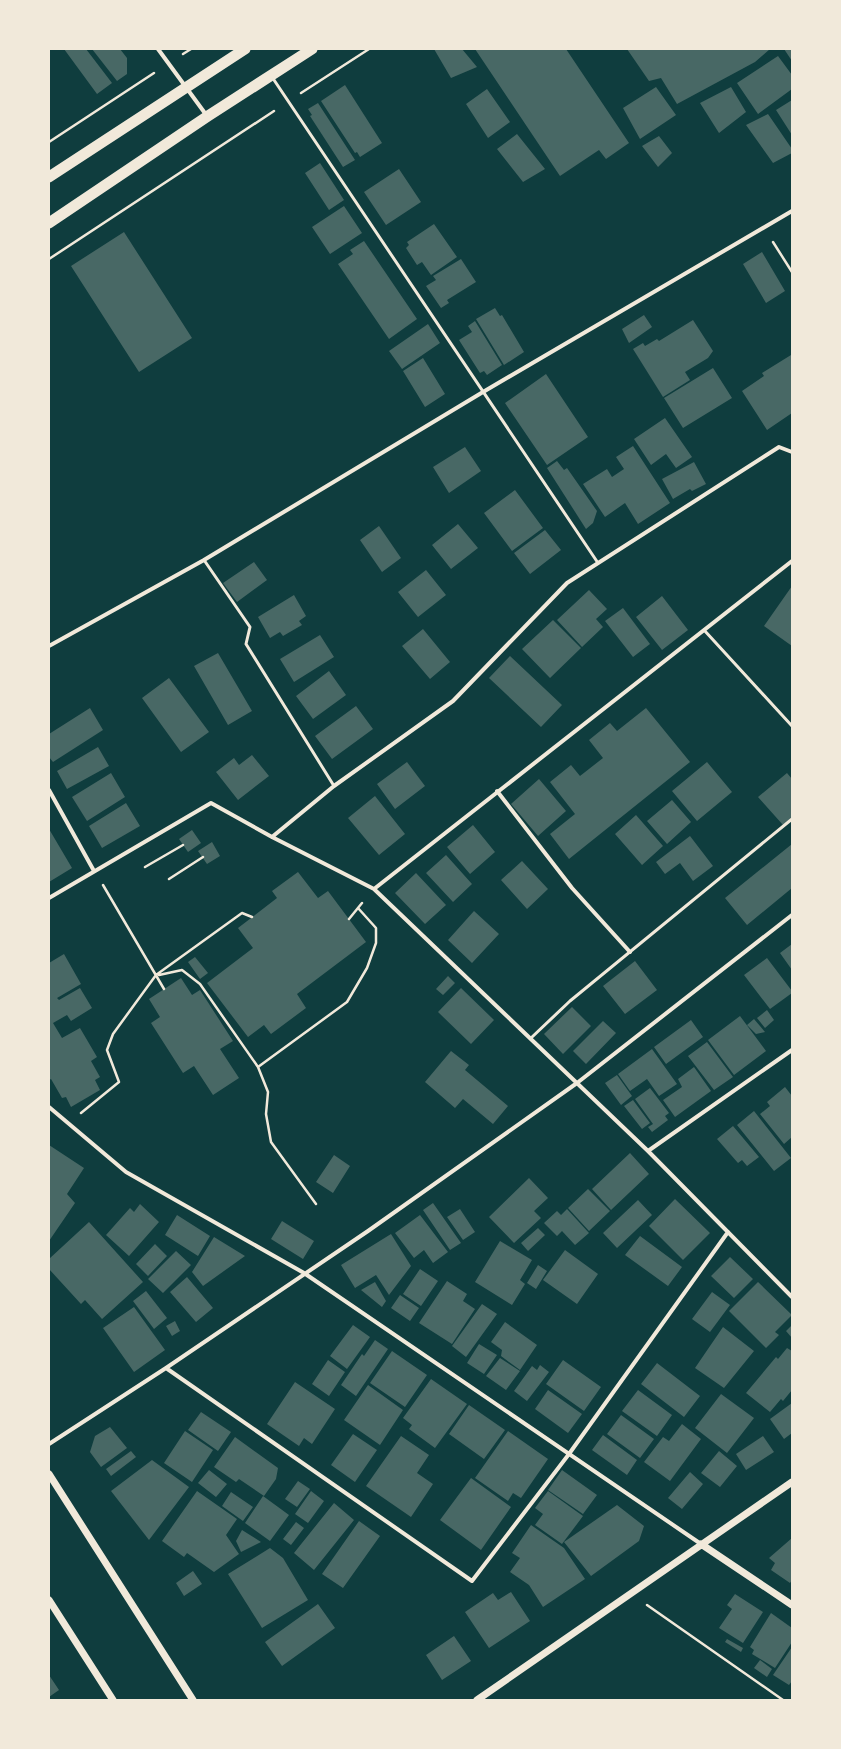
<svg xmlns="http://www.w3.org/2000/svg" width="841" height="1749" font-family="'Asap Condensed',sans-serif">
<rect width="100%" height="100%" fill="#0f3d3e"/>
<!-- building -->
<path fill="#486865" d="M64,49H86L112,83L97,94Z
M92,49H120L127,58V74L117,81Z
M434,49H462L477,67L451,78Z
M475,49H566L629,143L606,159L599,150L560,176Z
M627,49H770L755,62L677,104L661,78L649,81Z
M784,49H792V61Z
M778,56L792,75V89L758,114L737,83Z
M345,85L382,143L360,157L357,152L355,153L321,101Z
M656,87L676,115L640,139L623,108Z
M731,87L746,112L719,133L700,103Z
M487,89L510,122L488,138L466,104Z
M792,100V135L776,110Z
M318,103L355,160L343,167L310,116L312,115L308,109Z
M768,114L792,149V153L773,163L746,125Z
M517,134L545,169L523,182L497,149Z
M659,136L672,153L658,167L642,146Z
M320,163L344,200L329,210L305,173Z
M399,169L421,202L386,225L364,192Z
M344,206L362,233L330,254L312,227Z
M434,224L457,257L431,275L422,262L417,265L406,248L409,245L407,242Z
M124,232L192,338L139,372L71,266Z
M364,241L417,319L389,339L338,264L353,254L350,250Z
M762,252L785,291L766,303L743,264Z
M461,259L476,282L447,300L449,303L441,308L426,286L436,280L433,276Z
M495,308L500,316L502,315L524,352L504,365L476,319Z
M644,315L652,327L629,343L622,329Z
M693,320L713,351L708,358L685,372L690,380L663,397L633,349L643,343L645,346L657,339L659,341Z
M475,321L502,365L487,375L484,371L480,373L459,340L472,332L468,326Z
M428,324L440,343L402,369L389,351Z
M791,355L792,357V413L767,430L742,391L764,376L762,373Z
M423,358L445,394L425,407L403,371Z
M713,368L732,398L683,428L664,398Z
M546,374L588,437L547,465L505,403Z
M665,418L692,457L676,468L666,454L651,465L634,439Z
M633,446L670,503L638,524L625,503L605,517L583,484L607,469L612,477L624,469L616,457Z
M465,447L481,471L449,493L433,467Z
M557,461L564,470L567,468L597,511L593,523L586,529L547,468Z
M694,462L706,484L692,491L690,489L673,499L662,479Z
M515,490L543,528L512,551L484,513Z
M458,524L478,548L451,569L432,545Z
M379,526L401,558L382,572L360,540Z
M545,530L561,550L530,574L514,553Z
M254,562L267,580L237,602L223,583Z
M426,570L446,595L418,617L398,592Z
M792,586V646L764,626Z
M589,590L607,609L596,619L603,627L582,647L557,620Z
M294,595L306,616L299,621L302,625L283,636L280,632L270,638L258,617Z
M662,596L688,630L662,650L636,617Z
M623,608L650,644L633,657L605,621Z
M553,620L581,648L550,678L522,649Z
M423,629L450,662L430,679L402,646Z
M320,635L334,657L294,682L280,659Z
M218,653L252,711L228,725L194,666Z
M510,656L562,705L541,727L489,678Z
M329,671L346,695L313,719L296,696Z
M169,678L209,732L181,752L142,698Z
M356,706L373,729L332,759L315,736Z
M90,708L103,730L53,762L49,757V734Z
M646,708L690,762L569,859L550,834L575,814L550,782L571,765L580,776L603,758L589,740L610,723L617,731Z
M98,747L109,766L67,789L57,771Z
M252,755L269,776L238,800L216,772L234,758L239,765Z
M407,762L425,786L395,809L377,784Z
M707,762L732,792L697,821L672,791Z
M111,773L125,797L87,821L72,797Z
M787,773L792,779V817L783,825L758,797Z
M539,779L566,811L538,836L511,804Z
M375,796L405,834L379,855L348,818Z
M672,800L691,822L667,844L647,821Z
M126,803L140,826L102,848L89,826Z
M636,815L663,846L642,865L615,834Z
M473,825L495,852L470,874L447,847Z
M49,829L72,868L49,882Z
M192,830L201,843L188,852L179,839Z
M690,836L713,866L693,881L680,863L665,874L656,862Z
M212,842L220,856L207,864L198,851Z
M792,844V888L747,925L725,898Z
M446,855L472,884L453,902L426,873Z
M522,861L548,889L527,909L501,880Z
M298,872L318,898L328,891L366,942L297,994L306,1008L271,1034L264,1025L248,1037L207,983L253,948L238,928L277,898L272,891Z
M416,873L446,905L425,924L395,893Z
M474,911L499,934L472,963L448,940Z
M792,944V970L780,953Z
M64,954L81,984L57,998L59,1000L80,988L92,1008L71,1021L67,1015L53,1023L62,1038L80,1028L97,1057L91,1061L100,1077L95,1080L100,1090L71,1107L66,1097L62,1098L51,1079L49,1080V963Z
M195,957L208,973L200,979L188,962Z
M767,958L792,991V993L770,1009L744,975Z
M635,961L657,990L625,1014L603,986Z
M448,976L455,983L443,995L436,989Z
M181,978L192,995L200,990L233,1041L220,1049L239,1078L213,1095L194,1066L183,1073L151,1023L160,1017L149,999Z
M461,988L494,1020L471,1044L438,1012Z
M572,1007L591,1026L563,1054L544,1034Z
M767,1010L774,1020L765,1028L757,1018Z
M740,1016L766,1051L734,1075L708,1040Z
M754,1019L765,1032L756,1034L747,1025Z
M691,1020L703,1037L666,1064L654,1047Z
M603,1021L616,1033L586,1064L573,1051Z
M707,1042L733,1077L714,1090L688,1056Z
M652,1049L677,1084L659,1096L647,1079L630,1091L618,1074Z
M451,1051L469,1065L465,1070L508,1106L493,1124L463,1099L455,1108L425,1082Z
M694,1067L711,1091L675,1117L663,1100L682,1087L678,1079Z
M617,1075L632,1096L621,1105L605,1083Z
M785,1087L792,1096V1137L784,1144L760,1114L770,1106L767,1102Z
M650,1088L669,1113L665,1116L668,1120L652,1132L648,1127L653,1124L635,1099Z
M633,1100L650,1123L642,1129L624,1106Z
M754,1111L791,1158L774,1171L737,1125Z
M733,1126L759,1157L747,1166L742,1160L738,1163L717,1139Z
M49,1145L84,1168L67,1194L75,1203L49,1241Z
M630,1153L649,1174L611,1210L592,1189Z
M334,1155L350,1166L333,1193L316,1182Z
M529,1178L548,1198L534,1211L541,1218L514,1243L489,1217Z
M588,1189L610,1211L589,1231L568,1208Z
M675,1199L710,1233L683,1260L649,1226Z
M638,1200L652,1215L617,1248L603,1233Z
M433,1203L461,1243L450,1250L423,1210Z
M140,1204L159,1222L129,1256L106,1235L130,1208L134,1212Z
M460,1209L475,1232L463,1240L447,1217Z
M567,1209L589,1233L575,1245L562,1231L557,1236L544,1223L557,1211L561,1215Z
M177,1215L210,1236L198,1256L165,1235Z
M420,1215L448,1252L433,1263L424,1250L414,1258L395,1233Z
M282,1221L314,1241L303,1259L271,1239Z
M89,1222L143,1282L102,1319L85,1300L81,1304L49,1269V1259Z
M538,1228L545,1235L528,1251L521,1243Z
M391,1234L411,1266L389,1295L376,1275L355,1288L341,1265Z
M640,1236L682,1267L668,1286L625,1255Z
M214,1237L245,1256L203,1286L192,1272Z
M500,1241L532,1260L520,1280L525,1284L512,1305L475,1282Z
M155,1244L167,1256L148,1276L136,1264Z
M565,1250L598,1274L577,1304L543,1280Z
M176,1251L191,1265L163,1293L148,1279Z
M730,1257L753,1279L734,1298L711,1276Z
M538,1265L547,1271L536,1289L527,1283Z
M420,1269L438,1281L421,1306L403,1294Z
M187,1277L213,1308L196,1322L170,1292Z
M447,1281L467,1294L463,1301L475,1309L452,1344L419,1323Z
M375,1282L386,1301L382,1307L361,1290Z
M758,1282L792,1315L775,1332L779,1335L766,1348L729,1311Z
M146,1291L167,1318L154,1329L133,1301Z
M712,1292L730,1305L710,1332L692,1319Z
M400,1295L419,1308L410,1321L391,1308Z
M482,1304L497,1314L466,1357L452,1346Z
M134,1307L165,1350L134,1372L103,1328Z
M175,1321L180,1331L172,1336L166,1326Z
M505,1322L537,1345L520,1370L501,1356L502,1350L491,1342Z
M353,1325L370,1337L347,1369L330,1356Z
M792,1325V1338L786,1331Z
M723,1327L754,1351L724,1388L695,1368Z
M375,1340L388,1349L356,1396L341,1385L362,1354L364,1356Z
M479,1344L497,1355L484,1374L467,1363Z
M787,1348L792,1351V1390L783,1401L781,1399L770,1412L746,1393L776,1357L778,1359Z
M392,1351L427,1375L405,1407L370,1383Z
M500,1358L520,1371L506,1390L486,1376Z
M328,1360L345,1372L329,1396L312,1384Z
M563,1360L601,1387L584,1411L546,1384Z
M657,1363L700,1396L684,1417L641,1384Z
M540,1365L549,1372L527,1401L514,1391L532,1366L537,1370Z
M431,1379L467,1404L435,1448L409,1429L412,1425L403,1418Z
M295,1382L335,1409L312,1444L304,1438L299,1446L267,1424Z
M368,1385L403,1410L380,1445L344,1420Z
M548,1390L582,1414L568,1433L535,1409Z
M638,1390L672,1415L657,1436L622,1411Z
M721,1394L754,1418L727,1453L695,1428Z
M792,1403V1433L784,1439L770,1419Z
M469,1405L505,1430L484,1459L449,1434Z
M201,1412L231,1432L218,1451L188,1430Z
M621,1415L654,1439L640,1458L607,1434Z
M682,1424L701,1439L670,1481L644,1462L663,1437L669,1441Z
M110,1427L127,1448L101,1467L90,1452L95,1436Z
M185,1431L213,1450L192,1482L164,1463Z
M508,1431L548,1459L521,1498L513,1493L508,1501L475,1478Z
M353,1434L377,1450L355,1482L331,1465Z
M603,1435L637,1460L627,1475L592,1450Z
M401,1436L429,1455L417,1473L433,1484L411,1517L366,1486Z
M763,1436L774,1452L746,1470L736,1454Z
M235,1437L278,1468L276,1479L264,1496L239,1479L236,1482L214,1467Z
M131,1451L136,1457L111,1476L106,1469Z
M719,1451L737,1466L720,1487L701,1473Z
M152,1460L189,1487L149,1540L111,1491Z
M209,1470L227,1484L216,1497L198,1483Z
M562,1470L597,1495L583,1514L548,1490Z
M690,1472L703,1484L682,1509L668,1498Z
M471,1478L511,1507L481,1550L440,1520Z
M298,1481L310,1489L297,1507L285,1499Z
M197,1491L237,1519L226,1535L239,1554L214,1572L187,1553L184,1557L162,1541Z
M311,1491L324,1501L308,1523L295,1514Z
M548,1491L583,1516L562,1544L535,1525L543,1514L535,1508Z
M231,1492L253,1507L243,1521L222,1506Z
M263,1496L289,1515L270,1541L245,1523Z
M334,1503L354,1520L314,1570L294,1553Z
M617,1505L644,1526L639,1541L591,1576L564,1542Z
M359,1521L380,1536L343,1588L322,1574Z
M296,1522L304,1528L291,1545L283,1539Z
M531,1525L564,1548L585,1579L543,1607L529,1585L510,1572L520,1558L512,1553Z
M242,1530L261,1542L241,1552L236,1541Z
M792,1538V1580L790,1583L771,1570L775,1563L769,1558Z
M270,1548L283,1558L308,1600L262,1628L228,1574Z
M193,1571L202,1584L184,1596L176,1583Z
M511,1592L530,1621L489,1648L465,1612L493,1593L498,1600Z
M735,1594L763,1612L743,1643L719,1628L732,1609L727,1605Z
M318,1604L335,1628L282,1666L265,1642Z
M771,1613L792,1628V1642L775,1668L752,1654L754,1650L750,1647Z
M454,1636L471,1661L442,1680L426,1655Z
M727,1639L743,1648L741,1652L725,1642Z
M792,1647V1681L789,1685L773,1675Z
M760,1660L772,1669L767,1677L754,1668Z
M49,1675L59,1690L49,1697Z"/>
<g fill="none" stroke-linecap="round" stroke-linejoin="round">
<!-- path -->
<path stroke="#f1e9da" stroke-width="2.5" d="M183,54L191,49
M301,93L369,49
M49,142L154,73
M773,242L792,272
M49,259L274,111
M145,867L183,845
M169,879L203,857
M103,885L164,989
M349,919L362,903
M159,975L182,970L200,984L258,1067L268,1092L266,1114L271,1142L316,1204
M258,1067L347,1002L367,968L376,943V928L358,908
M81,1113L119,1082L107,1050L113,1034L137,1001L156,975L242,913L252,917
M647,1605L783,1700"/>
<!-- service -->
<path stroke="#f1e9da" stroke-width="3" d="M272,77L598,563
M204,560L250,627L246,644L334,786
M704,630L792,726
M531,1038L570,1001L792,819"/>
<!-- minor -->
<path stroke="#f1e9da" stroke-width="4" d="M158,49L207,116
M49,646L204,560L483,392L792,211
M49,790L94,871
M497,791L572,888L630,952
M272,837L334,786L453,701L567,583L779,447L792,452
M374,889L792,561
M49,898L211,803L272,837L374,889L648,1151L792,1297
M49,1107L126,1172L304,1273L701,1544
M648,1151L792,1050
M166,1368L472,1581L569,1454L728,1232
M49,1444L166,1368L368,1231L577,1083L792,915"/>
<!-- tertiary -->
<path stroke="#f1e9da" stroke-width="7" d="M49,1474L193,1700
M701,1544L792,1605
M49,1600L113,1700
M477,1700L792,1482"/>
<!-- trunk -->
<path stroke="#f1e9da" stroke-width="11" d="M49,177L245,49
M49,223L208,116L312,49"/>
</g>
<!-- border -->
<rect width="841" height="1749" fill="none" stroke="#f1e9da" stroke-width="100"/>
</svg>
